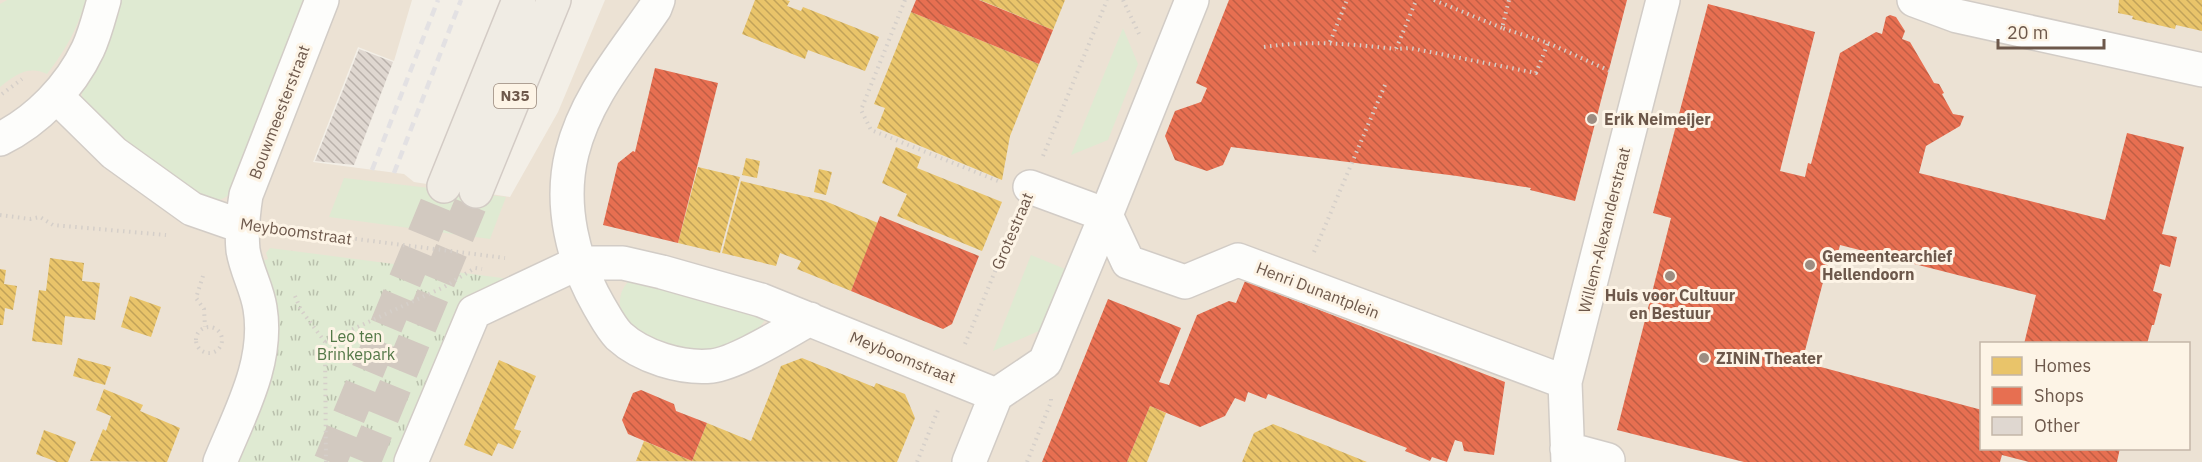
<svg xmlns="http://www.w3.org/2000/svg" width="2202" height="462" font-family="'IBM Plex Sans',sans-serif">
<defs>
<pattern id="park-tufts" width="24" height="20" patternUnits="userSpaceOnUse" patternTransform="scale(1.5)"><rect width="24" height="20" fill="#dfead2"/><path d="M3 7l-1-3M5 7V3M7 7l1-3M15 17l-1-3M17 17v-4M19 17l1-3" fill="none" stroke="#b9c0ac"/></pattern>
<pattern id="homes-back-hatch" width="6" height="6" patternUnits="userSpaceOnUse" patternTransform="scale(1.5)"><rect width="6" height="6" fill="#e9c46a"/><path d="M-1 5l2 2M0 0l6 6M5-1l2 2" fill="none" stroke="#c1a259"/></pattern>
<pattern id="shops-back-hatch" width="6" height="6" patternUnits="userSpaceOnUse" patternTransform="scale(1.5)"><rect width="6" height="6" fill="#e76f51"/><path d="M-1 5l2 2M0 0l6 6M5-1l2 2" fill="none" stroke="#bf5e45"/></pattern>
<pattern id="building-back-hatch" width="6" height="6" patternUnits="userSpaceOnUse" patternTransform="scale(1.5)"><rect width="6" height="6" fill="#dfd7d0"/><path d="M-1 5l2 2M0 0l6 6M5-1l2 2" fill="none" stroke="#b9b1ab"/></pattern>
</defs>
<rect width="100%" height="100%" fill="#f3efe7"/>
<!-- residential -->
<path fill="#ece2d4" fill-rule="evenodd" d="M0,0H412L394,61L358,47L313,162L404,174L414,182L510,197L558,112L605,0H2202V462H0ZM1982,344H2188V448H1982Z"/>
<!-- green -->
<path fill="#dfead2" d="M7,0H86C76,31 67,48 47,74C28,65 15,75 0,87V4Z
M121,0H309L236,188C228,196 221,203 208,199C190,195 104,129 90,113C83,105 81,97 82,87L118,12Z
M1123,28L1138,64L1108,140L1071,155Z
M344,178L506,197L490,239L329,217Z
M1031,255L1065,269L1041,330L993,351Z
M634,277L766,318C759,330 752,334 739,340C731,343 721,349 713,350C686,353 616,336 620,300C621,289 626,283 634,277Z"/>
<!-- park -->
<path fill="url(#park-tufts)" d="M270,248L510,279L400,462H231L258,262L268,259L266,253Z"/>
<!-- homes -->
<path fill="url(#homes-back-hatch)" d="M755,0H786L790,1L787,6L801,11L803,7L879,37L865,71L808,50L805,59L742,34Z
M980,0H1065L1053,30Z
M2119,0H2202V31L2176,25L2175,29L2132,19L2133,16L2118,13Z
M911,12L1039,64L1010,136L1002,180L877,128L885,108L874,104Z
M896,147L921,157L917,168L1002,202L982,251L897,216L907,194L882,183Z
M746,158L760,161L757,178L742,175Z
M698,167L740,177L720,253L678,243Z
M819,169L832,172L826,195L814,192Z
M741,181L825,201L878,223L851,291L797,269L801,261L780,253L776,266L722,253Z
M50,258L84,263L82,281L100,283L95,320L65,316L62,345L32,341L39,290L46,291Z
M0,269L6,270L4,284L17,286L13,310L5,308L3,325H0Z
M130,296L161,307L151,337L121,327Z
M78,358L111,367L105,385L73,376Z
M802,358L874,387L876,383L905,394L915,418L897,462L636,461L644,441L692,461L707,423L751,441L781,366Z
M499,360L536,376L514,429L521,431L513,449L498,443L492,456L464,445Z
M104,389L143,405L140,411L180,428L167,462L90,461L103,429L106,431L111,416L96,410Z
M1150,406L1166,413L1147,462H1127Z
M1273,424L1367,462H1242L1254,433Z
M44,430L76,442L68,462H57L36,454Z"/>
<!-- shops -->
<path fill="url(#shops-back-hatch)" d="M916,0H979L1053,30L1039,64L911,12Z
M1229,0H1627L1575,201L1530,190L1531,188L1457,176L1231,147L1223,165L1207,171L1175,160L1165,136L1175,111L1201,102L1207,88L1196,83Z
M1708,4L1815,32L1780,171L1805,177L1808,163L1811,164L1840,53L1876,32L1882,34L1886,17L1890,15L1896,17L1905,31L1902,39L1910,42L1934,83L1939,84L1944,93L1942,94L1953,114L1964,116L1960,126L1926,146L1919,173L2105,220L2127,133L2184,147L2162,234L2177,237L2170,267L2160,264L2153,291L2162,294L2154,325H2152L2147,344H2024L2036,295L1840,245L1835,264L1828,263L1802,362L1982,410V448H2120L2117,462H2029L2002,455L2000,462H1744L1617,430L1671,218L1653,213Z
M655,68L718,83L678,243L603,225L618,163L633,151L635,152Z
M880,216L979,256L952,324L943,329L851,291Z
M1245,281L1505,382L1494,455L1464,451L1462,442L1455,440L1447,462L1432,457L1430,461L1405,451L1407,448L1268,394L1266,399L1248,392L1245,402L1235,398L1225,416L1200,427L1150,406L1127,462H1042L1108,299L1181,328L1159,382L1169,385L1197,315L1229,301L1236,303Z
M641,390L674,404L676,411L707,423L692,461L628,434L622,420L633,393Z"/>
<!-- building -->
<path fill="url(#building-back-hatch)" d="M359,49L393,62L354,165L315,161Z"/>
<g fill="none" stroke-linecap="round" stroke-linejoin="round">
<!-- primary-tunnel -->
<path stroke="#d2c9c0" stroke-width="33" stroke-dasharray="33 16" stroke-linecap="butt" d="M330,462L444,186
M364,462L476,191"/>
<defs>
<path id="street" d="M658,0L655,8C623,55 586,97 572,153C559,205 573,261 599,306C605,316 611,328 619,336C642,357 682,369 712,366C737,363 786,332 810,319
M1914,0L1957,16L2202,70
M56,96L114,153L192,209L241,226
M0,139C37,121 70,87 88,49C95,34 99,17 104,0
M1030,187L1106,215L1128,262L1185,282L1238,260L1565,382
M1567,449L1608,460
M220,462C240,413 269,362 260,308C257,288 246,270 243,250C241,231 243,214 246,195L322,0
M411,462L474,312L578,263H623L662,272L761,300L996,395
M969,462L996,395L1045,362L1106,215L1192,0
M1568,462L1565,382L1663,0"/>
<path id="primary" d="M444,186L519,0
M476,191L554,0"/>
</defs>
<!-- street casing -->
<use href="#street" stroke="#d2ccc6" stroke-width="36"/>
<!-- primary casing -->
<use href="#primary" stroke="#d3cbc5" stroke-width="36"/>
<!-- path -->
<path stroke="#d5cfc9" stroke-width="4" stroke-dasharray="1.5 4.5" stroke-linecap="butt" d="M905,0L861,110L871,130L998,181
M1123,0L1140,36
M1434,0L1502,28
M1415,3L1396,49L1410,48L1536,73L1548,43L1502,28L1509,0
M1330,42L1347,0
M1548,43L1610,71
M1264,47C1309,40 1351,44 1396,49
M2,94L22,79
M1043,156L1107,0
M0,215L30,219L40,217L53,225L166,235
M278,229L505,258
M1314,252L1385,85
M203,276L196,298L204,309L205,327
M295,296L301,310L325,342L326,462
M196 340a13 13 0 1 1 26 0a13 13 0 1 1-26 0Z
M325,342L444,287L475,268L482,269
M965,344L1017,218
M917,462L938,410
M1027,462L1051,402V399"/>
<!-- street -->
<use href="#street" stroke="#fdfdfb" stroke-width="33"/>
<!-- primary -->
<use href="#primary" stroke="#f0ece4" stroke-width="33"/>
<!-- rail -->
<path stroke="#e3e1e3" stroke-width="4.5" stroke-dasharray="9 6" stroke-linecap="butt" d="M372,170L438,0
M394,173L461,0"/>
</g>
<!-- markers -->
<g fill="#9c8d82" stroke="#fdf4e6" stroke-width="2">
<circle cx="1592" cy="119" r="6"/>
<circle cx="1810" cy="265" r="6"/>
<circle cx="1670" cy="276" r="6"/>
<circle cx="1704" cy="358" r="6"/>
</g>
<g text-anchor="middle" stroke-width="6" stroke-linejoin="round" paint-order="stroke">
<!-- shield labels -->
<rect fill="#fdf4e6" stroke="#98877a" stroke-width="1.5" x="494" y="84" width="42" height="24" rx="4.5"/>
<g font-size="15" font-weight="bold" fill="#6d584b">
<text x="515" y="101">N35</text>
</g>
<!-- street labels -->
<g font-size="16" fill="#6d584b" stroke="#fdf4e6">
<text transform="translate(279 112) rotate(-69)" y="6">Bouwmeesterstraat</text>
<text transform="translate(1604 230) rotate(-76)" y="6">Willem-Alexanderstraat</text>
<text transform="translate(296 231) rotate(8)" y="6">Meyboomstraat</text>
<text transform="translate(1012 231) rotate(-67)" y="6">Grotestraat</text>
<text transform="translate(1318 290) rotate(21)" y="6">Henri Dunantplein</text>
<text transform="translate(903 357) rotate(22)" y="6">Meyboomstraat</text>
</g>
<!-- poi labels -->
<g font-size="16" font-weight="bold" fill="#6d584b" stroke="#fdf4e6" text-anchor="start">
<text x="1604" y="125">Erik Neimeijer</text>
<text x="1822" y="262">Gemeentearchief<tspan x="1822" dy="18">Hellendoorn</tspan></text>
<text x="1670" y="301" text-anchor="middle">Huis voor Cultuur<tspan x="1670" dy="18">en Bestuur</tspan></text>
<text x="1716" y="364">ZINiN Theater</text>
</g>
<!-- park labels -->
<g font-size="16" fill="#547847" stroke="#fdf4e6">
<text x="356" y="342">Leo ten<tspan x="356" dy="18">Brinkepark</tspan></text>
</g>
</g>
<!-- legend -->
<rect x="1980" y="342" width="210" height="108" fill="#fdf4e6" stroke="#c3b6a8" stroke-width="1.5"/>
<rect x="1992" y="357" width="30" height="18" fill="#e9c46a" stroke="#c3b6a8" stroke-width="1.5"/>
<text x="2034" y="372" font-size="18" fill="#6d584b">Homes</text>
<rect x="1992" y="387" width="30" height="18" fill="#e76f51" stroke="#c3b6a8" stroke-width="1.5"/>
<text x="2034" y="402" font-size="18" fill="#6d584b">Shops</text>
<rect x="1992" y="417" width="30" height="18" fill="#dfd7d0" stroke="#c3b6a8" stroke-width="1.5"/>
<text x="2034" y="432" font-size="18" fill="#6d584b">Other</text>
<!-- scale -->
<path d="M1998 39v9h106v-9" fill="none" stroke="#6d584b" stroke-width="3"/>
<text x="2007" y="39" font-size="18" fill="#6d584b" stroke="#fdf4e6" stroke-width="4.5" paint-order="stroke">20 m</text>
</svg>
